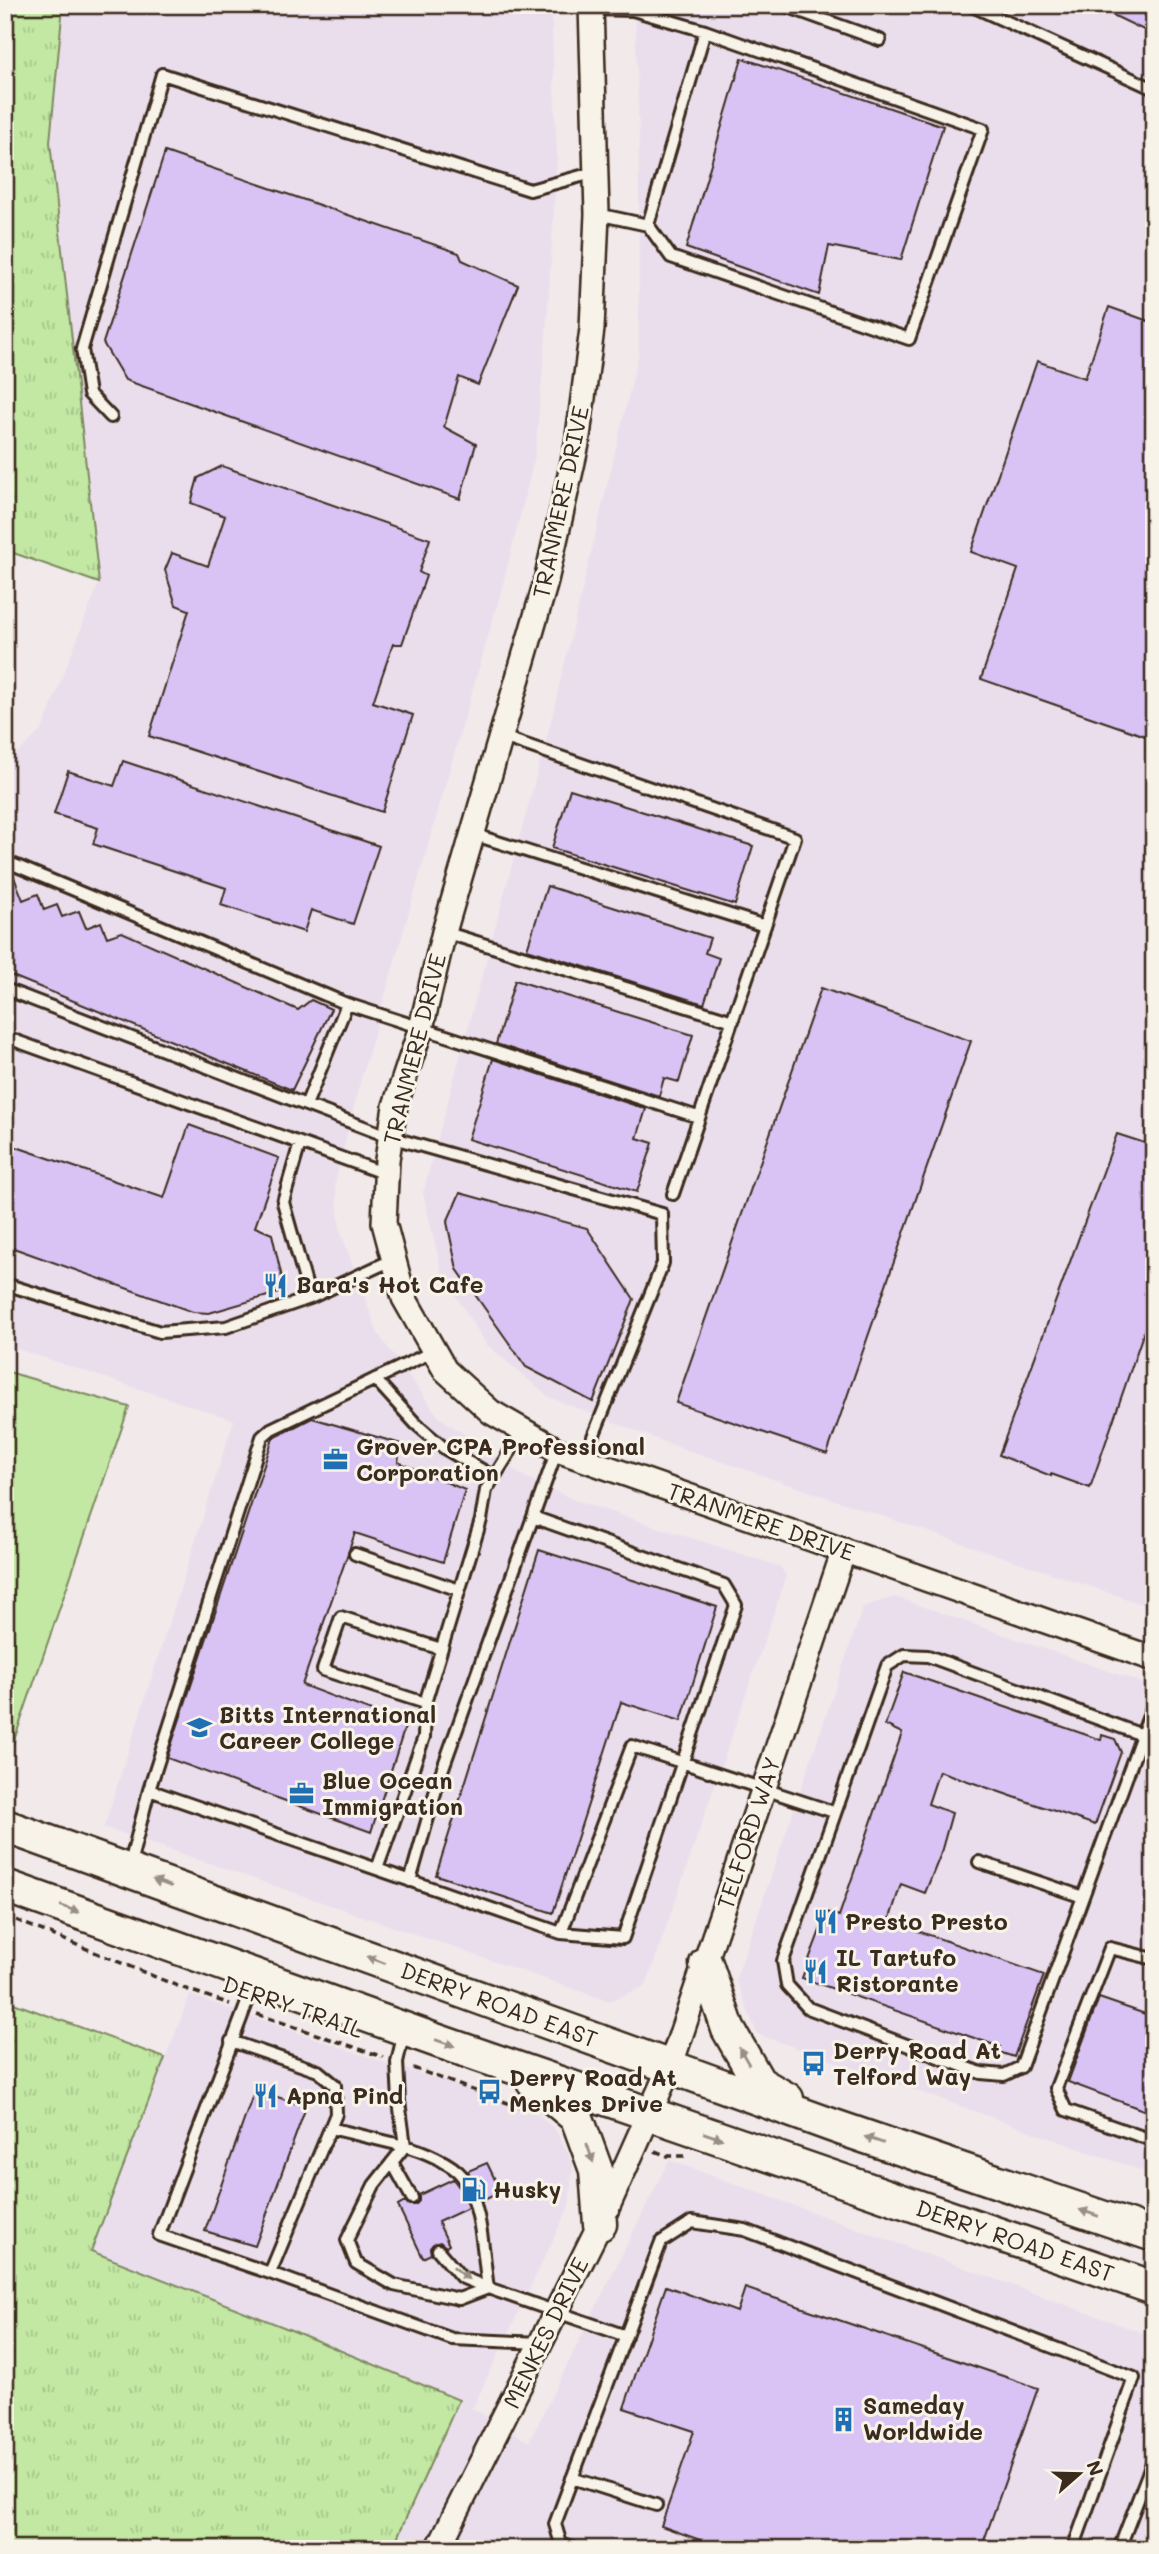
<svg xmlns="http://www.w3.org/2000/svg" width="1159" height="2554" font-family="Mali,sans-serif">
<defs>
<pattern id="grass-tufts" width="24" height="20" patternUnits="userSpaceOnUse" patternTransform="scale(1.75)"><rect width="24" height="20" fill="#c2e8a3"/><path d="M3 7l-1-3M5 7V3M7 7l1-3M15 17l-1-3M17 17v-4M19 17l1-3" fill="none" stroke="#a8c78c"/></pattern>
</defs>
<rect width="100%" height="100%" fill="#f1e9ea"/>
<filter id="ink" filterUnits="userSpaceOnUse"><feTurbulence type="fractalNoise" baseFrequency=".0143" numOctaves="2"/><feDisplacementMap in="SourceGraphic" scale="14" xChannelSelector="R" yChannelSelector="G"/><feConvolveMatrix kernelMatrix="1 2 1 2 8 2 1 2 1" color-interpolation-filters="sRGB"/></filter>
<g filter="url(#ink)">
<!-- built -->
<path fill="#eadeed" d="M63,5H551L557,159L547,322L535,456L503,584L359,1086L335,1183L340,1230L378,1334L439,1417L523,1476L574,1500L781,1567L786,1577L646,1986L609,2001L104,1827L234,1420L5,1345V765L42,730L99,583L50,142Z
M635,5H1154V1608L667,1443L549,1397L486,1344L442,1273L423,1193L549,729L639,352V136Z
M895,1597L1154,1687V2175L757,2034L736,1979L863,1607Z
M190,1995L392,2065L528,2106L555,2129L573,2163L569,2206L473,2407H470L529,2442L669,2160L1154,2337V2549H392L458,2400L291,2330L91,2251Z"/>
<!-- grass -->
<path fill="url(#grass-tufts)" stroke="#7e8960" stroke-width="2" d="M5,5H63L50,142L99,583L5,550Z
M5,2000L165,2058L91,2251L291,2330L459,2400L392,2549H5Z"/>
<!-- pitch -->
<path fill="#c2e8a3" stroke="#7e8960" stroke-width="2" d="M5,1371L129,1407L11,1749L5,1747Z"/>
<!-- building -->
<path fill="#d8c3f4" stroke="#3b2a1e" stroke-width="2" d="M1092,5H1154V35Z
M742,58L943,126L901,260L829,246L819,295L686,248Z
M165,152L459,253L462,260L518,285L478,385L459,377L444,427L476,444L460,499L125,380L103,343Z
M1109,307L1154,323V739L981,679L1018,569L971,552L1037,361L1085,378Z
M222,466L430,539L419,572L426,576L402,644H393L373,702L413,715L382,812L149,736L189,610L176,605L165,570L172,553L208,566L225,516L191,503L198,478Z
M123,761L379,846L353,924L311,910L304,932L221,905L226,888L93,844L98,828L54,814L68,771L114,786Z
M570,789L753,846L735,905L552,848Z
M5,870L12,872L23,900L38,894L44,910L57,905L62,917L79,911L86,928L101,922L107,937L122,932L298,1010L311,1000L331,1009L292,1090L5,973Z
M547,886L710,938L705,953L719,958L704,1004L527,949Z
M515,980L693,1035L679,1082L664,1078L659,1096L496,1044Z
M821,988L971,1041L827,1454L676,1403Z
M493,1059L646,1109L637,1138L653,1143L637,1192L468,1139Z
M189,1125L279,1158L255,1227L272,1234L285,1291L209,1313L193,1312L5,1245V1143L164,1198Z
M1117,1134L1154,1146V1302L1090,1488L1051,1474V1476L999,1455Z
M460,1193L587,1228L634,1299L593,1402L526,1367L457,1269L447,1222Z
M312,1418L401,1444L398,1462L465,1490L443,1562L355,1533L302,1685L406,1724L371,1832L167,1758L273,1438Z
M539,1550L717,1607L681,1721L621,1702L553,1913L436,1875Z
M904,1672L1101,1740L1102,1735L1115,1739L1121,1752L1095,1825L939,1771L928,1804L952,1813L940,1856L925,1893L901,1884L889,1921L1044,1975L1014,2057L999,2052L1000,2047L802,1978L827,1912L839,1916L902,1733L885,1725Z
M1099,1998L1154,2017V2114L1068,2082Z
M255,2089L306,2107L255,2246L205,2231Z
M487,2163L501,2192L482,2201L468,2171Z
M453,2179L462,2191L468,2208L438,2222L449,2245L446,2247L440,2242L433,2244L430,2248L431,2254L423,2258L398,2206L405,2202L409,2205H415L419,2201V2195Z
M666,2286L737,2312L745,2288L1038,2388L981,2549H725L661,2526L694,2431L624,2408Z"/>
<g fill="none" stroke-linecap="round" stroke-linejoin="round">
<defs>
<path id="service" d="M783,5L880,40
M970,5L1154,89
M591,9L633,10L705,31L983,129L909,339L671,257L648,225L597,214
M648,225L705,31
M111,417L89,394L82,349L162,74L530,190L596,172
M500,736L795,838L673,1194
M472,834L765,926
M5,861L347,1004L698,1117
M444,932L733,1021
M5,989L306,1105
M347,1004L306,1105L390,1137L662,1214L663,1263L584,1459
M5,1037L386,1174
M300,1143L283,1202L310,1298
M5,1284L160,1332L226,1327L310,1298L394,1259
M375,1379L416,1424L444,1448L494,1477
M533,1517L724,1585L736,1605L623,1938L561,1933
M355,1554L459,1590
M425,1703L323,1670L341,1617L441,1649
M1142,1735L928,1656L904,1655L887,1666L783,1961L787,1985L808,2008L981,2073L1004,2075L1021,2067C1065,1945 1110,1823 1154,1702
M149,1790L262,1437L271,1429L434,1351
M979,1862L1083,1897
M129,1868L149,1790L561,1933L632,1746L834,1812
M377,1869L424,1737L425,1703L481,1520L486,1490L523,1431
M410,1881L439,1779L557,1450
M1154,1959L1110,1948L1056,2088L1066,2110L1154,2141
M231,2041L318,2071L335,2085L336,2114L270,2273L159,2235L256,1979
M330,2128L405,2146L399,2101L397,2062L404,2032
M392,2162L412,2198
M438,2250L461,2277L488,2288
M270,2273L452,2339L541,2343
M488,2288C483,2255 482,2203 462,2176C452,2163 421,2150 405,2146L374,2185L347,2240L356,2263L394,2285L459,2299L488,2288L626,2336
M572,2478L656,2505
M575,2549L561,2544L555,2524L661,2242L692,2222L745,2230L1134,2378L1073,2549
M1119,2549L1154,2458"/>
<path id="minor" d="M591,5L597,214L592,329L577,444L545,585L444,932L421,1028L395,1106L387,1160L384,1223L404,1298L445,1370L491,1412L557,1450L1154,1659
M438,2549L600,2224L670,2067L844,1550"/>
<path id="secondary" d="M5,1826L834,2126L1154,2235
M5,1886L438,2041L1154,2288
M706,1964L728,2029L759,2083L787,2099
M533,2081L577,2118L596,2170L600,2224"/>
</defs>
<!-- service casing -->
<use href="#service" stroke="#3b2a1e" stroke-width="16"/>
<!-- minor casing -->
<use href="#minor" stroke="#3b2a1e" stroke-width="28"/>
<!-- secondary casing -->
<use href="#secondary" stroke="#3b2a1e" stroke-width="37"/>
<!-- path -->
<path stroke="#3b2a1e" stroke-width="3.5" stroke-dasharray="7 5" stroke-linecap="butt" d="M16,1920L180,1987L230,2004
M257,2014L383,2057
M413,2068L524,2109
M655,2151L668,2156H685"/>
<!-- service -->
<use href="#service" stroke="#f7f3e8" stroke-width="10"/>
<!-- minor -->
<use href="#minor" stroke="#f7f3e8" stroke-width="23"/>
<!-- secondary -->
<use href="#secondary" stroke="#f7f3e8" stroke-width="32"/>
</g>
<!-- one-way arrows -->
<defs><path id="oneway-solid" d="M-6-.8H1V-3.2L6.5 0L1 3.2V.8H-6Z" transform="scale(1.75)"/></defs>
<g fill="#998e83">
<use href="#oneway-solid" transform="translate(162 1883) rotate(-160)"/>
<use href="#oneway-solid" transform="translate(70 1909) rotate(20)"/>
<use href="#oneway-solid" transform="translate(376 1960) rotate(-160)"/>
<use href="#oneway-solid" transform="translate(445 2043) rotate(19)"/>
<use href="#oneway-solid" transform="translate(744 2056) rotate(-120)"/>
<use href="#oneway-solid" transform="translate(713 2136) rotate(19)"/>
<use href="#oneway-solid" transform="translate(874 2140) rotate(-161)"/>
<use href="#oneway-solid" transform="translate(590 2153) rotate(71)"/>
<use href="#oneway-solid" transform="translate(1089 2213) rotate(-161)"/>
<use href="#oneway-solid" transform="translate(461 2273) rotate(39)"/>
</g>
</g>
<!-- icons -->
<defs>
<symbol id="restaurant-bare" viewBox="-9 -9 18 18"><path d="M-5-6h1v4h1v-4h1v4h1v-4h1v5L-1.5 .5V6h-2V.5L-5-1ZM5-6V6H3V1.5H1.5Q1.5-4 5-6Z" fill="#1f6fb2" stroke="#f7f3e8" stroke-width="2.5" paint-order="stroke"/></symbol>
<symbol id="office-bare" viewBox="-9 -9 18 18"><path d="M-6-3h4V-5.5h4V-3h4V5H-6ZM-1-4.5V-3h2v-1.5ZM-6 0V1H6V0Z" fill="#1f6fb2" stroke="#f7f3e8" stroke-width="2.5" paint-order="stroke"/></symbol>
<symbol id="university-bare" viewBox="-9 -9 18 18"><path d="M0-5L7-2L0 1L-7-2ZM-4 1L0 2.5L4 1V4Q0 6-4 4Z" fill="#1f6fb2" stroke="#f7f3e8" stroke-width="2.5" paint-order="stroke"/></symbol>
<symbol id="bus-bare" viewBox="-9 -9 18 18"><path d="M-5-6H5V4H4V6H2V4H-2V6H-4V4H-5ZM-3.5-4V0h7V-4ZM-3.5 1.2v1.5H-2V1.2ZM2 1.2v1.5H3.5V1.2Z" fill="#1f6fb2" stroke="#f7f3e8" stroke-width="2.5" paint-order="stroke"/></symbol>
<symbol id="fuel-bare" viewBox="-9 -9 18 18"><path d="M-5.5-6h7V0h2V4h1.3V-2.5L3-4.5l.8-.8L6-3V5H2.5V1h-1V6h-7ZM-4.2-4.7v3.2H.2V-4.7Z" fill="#1f6fb2" stroke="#f7f3e8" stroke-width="2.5" paint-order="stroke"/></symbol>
<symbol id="building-bare" viewBox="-9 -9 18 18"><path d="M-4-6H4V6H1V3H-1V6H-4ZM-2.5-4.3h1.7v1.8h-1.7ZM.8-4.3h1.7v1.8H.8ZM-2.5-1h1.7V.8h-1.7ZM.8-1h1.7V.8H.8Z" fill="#1f6fb2" stroke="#f7f3e8" stroke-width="2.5" paint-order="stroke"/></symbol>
</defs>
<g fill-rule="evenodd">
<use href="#restaurant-bare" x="258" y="1268" width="35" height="35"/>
<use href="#office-bare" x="318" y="1442" width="35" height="35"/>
<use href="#university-bare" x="182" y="1710" width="35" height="35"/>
<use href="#office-bare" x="284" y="1776" width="35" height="35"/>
<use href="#restaurant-bare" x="808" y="1904" width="35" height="35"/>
<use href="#restaurant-bare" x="798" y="1954" width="35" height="35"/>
<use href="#bus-bare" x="796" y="2046" width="35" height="35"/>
<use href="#bus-bare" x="472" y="2074" width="35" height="35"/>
<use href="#restaurant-bare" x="248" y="2078" width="35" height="35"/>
<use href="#fuel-bare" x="456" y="2172" width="35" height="35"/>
<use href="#building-bare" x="826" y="2402" width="35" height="35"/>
</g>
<g text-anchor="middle" stroke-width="6" stroke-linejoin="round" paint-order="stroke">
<!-- street labels -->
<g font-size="23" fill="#3b2a1e" stroke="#f7f3e8">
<text transform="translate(561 502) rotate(-78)" y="8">TRANMERE DRIVE</text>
<text transform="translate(415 1049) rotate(-76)" y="8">TRANMERE DRIVE</text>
<text transform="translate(761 1522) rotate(19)" y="8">TRANMERE DRIVE</text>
<text transform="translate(749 1833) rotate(-72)" y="8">TELFORD WAY</text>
<text transform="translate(499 2005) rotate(20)" y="8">DERRY ROAD EAST</text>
<text transform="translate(293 2007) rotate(19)" y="8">DERRY TRAIL</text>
<text transform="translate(1015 2241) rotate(19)" y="8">DERRY ROAD EAST</text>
<text transform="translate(546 2333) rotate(-64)" y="8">MENKES DRIVE</text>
</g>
<!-- poi labels -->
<g font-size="23" font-weight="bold" fill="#3b2a1e" stroke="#f7f3e8" text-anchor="start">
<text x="296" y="1293">Bara's Hot Cafe</text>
<text x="356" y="1455">Grover CPA Professional<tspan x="356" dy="26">Corporation</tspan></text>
<text x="219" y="1723">Bitts International<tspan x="219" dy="26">Career College</tspan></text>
<text x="322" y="1789">Blue Ocean<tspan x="322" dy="26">Immigration</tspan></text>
<text x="845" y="1930">Presto Presto</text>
<text x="836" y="1966">IL Tartufo<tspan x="836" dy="26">Ristorante</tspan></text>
<text x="833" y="2059">Derry Road At<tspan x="833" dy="26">Telford Way</tspan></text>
<text x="509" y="2086">Derry Road At<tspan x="509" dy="26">Menkes Drive</tspan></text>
<text x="286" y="2104">Apna Pind</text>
<text x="493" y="2198">Husky</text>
<text x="863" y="2414">Sameday<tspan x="863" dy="26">Worldwide</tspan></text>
</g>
</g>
<!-- margin -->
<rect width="1159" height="2554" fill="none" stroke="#f7f3e8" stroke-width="28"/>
<rect x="14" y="14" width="1131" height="2526" fill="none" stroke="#3b2a1e" stroke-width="2.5" filter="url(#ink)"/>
<!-- north arrow -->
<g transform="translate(1079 2474) rotate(70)" stroke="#f7f3e8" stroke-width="5" paint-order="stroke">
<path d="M0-5L12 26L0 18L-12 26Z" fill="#3b2a1e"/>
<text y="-10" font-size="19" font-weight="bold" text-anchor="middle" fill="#3b2a1e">N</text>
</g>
</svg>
